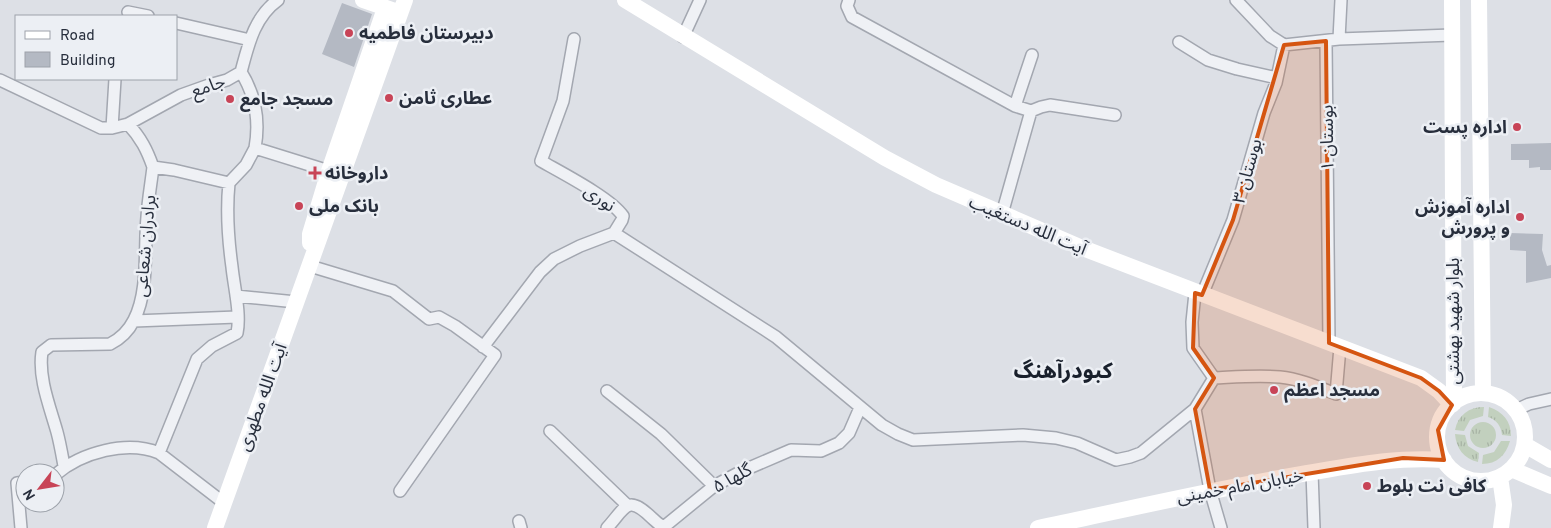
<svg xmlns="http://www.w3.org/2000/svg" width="1551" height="528" font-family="Overpass,'Noto Sans Arabic',sans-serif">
<defs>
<pattern id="grass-tufts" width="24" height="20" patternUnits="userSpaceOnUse" patternTransform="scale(1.25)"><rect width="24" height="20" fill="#c2d0be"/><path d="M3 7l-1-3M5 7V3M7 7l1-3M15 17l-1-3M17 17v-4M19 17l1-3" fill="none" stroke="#a7b3a4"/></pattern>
</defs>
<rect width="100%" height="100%" fill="#dde0e6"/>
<!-- grass -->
<path fill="url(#grass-tufts)" d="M1484,407L1483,416L1470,420L1464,431L1455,430C1458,415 1469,407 1484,407Z
M1489,407C1503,412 1511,421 1511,436L1502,435C1501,426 1497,420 1488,417Z
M1470 435a13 13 0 1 1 26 0a13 13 0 1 1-26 0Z
M1455,434L1465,435L1468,446L1479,453L1478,462C1464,459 1456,448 1455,434Z
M1501,441H1510C1506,455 1497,464 1482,464L1483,455L1494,452Z"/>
<!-- building -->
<path fill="#b4b9c3" d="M342,3L372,14L354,67L322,54Z
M1551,143V170H1540V167L1529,168V160H1511V144Z
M1510,233L1543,234L1542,250L1547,266L1551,265V278L1526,283V251L1510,250Z"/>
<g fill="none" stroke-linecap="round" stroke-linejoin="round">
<defs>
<path id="street" d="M849,0L847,6L852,17L1015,106L1031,111L1041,107L1050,105L1115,115
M1236,0L1270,36L1284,45L1339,39L1452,35
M128,12L148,16
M176,23L250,40
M683,37L700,0
M1339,39L1341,0
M1326,41L1329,343
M1179,42L1208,60L1237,69L1277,78
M241,72C256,96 260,120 255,148L329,171
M0,80L101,128H112L128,124L181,95L209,85L227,80L241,72C248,46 254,17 278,0
M1015,106L1032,55
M128,124C141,138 147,150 153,167L174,170L229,183L246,165L255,148
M112,128L115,79
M1002,214L1031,111
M614,233L776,337L882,425L898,434L913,440L1023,435L1056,438L1077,443L1116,460L1130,457L1141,453L1195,409L1210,490L1221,528
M310,266L393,291L429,319L439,317L455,326L495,355L400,491
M1195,293L1192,322L1193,348L1214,378
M1202,295L1233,220L1264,113L1276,83L1284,45
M236,296L296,302
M134,321L237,317
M483,347L540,272L554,259L580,246L614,233L622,220L623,216C611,198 560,172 541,161L563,101L574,39
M607,391L661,434L714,486
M1195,409L1214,378C1236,377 1258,375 1280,377C1300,379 1318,387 1336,394L1340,347
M1516,410L1529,404L1551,399
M550,431L627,505
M159,453L197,359L212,346L237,333C241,314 234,287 232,267C228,238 226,212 229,183
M64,466C62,455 60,443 57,432C50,407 38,378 42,352L51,345L110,344C120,339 129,330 134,320C149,291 144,249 147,217C148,200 151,184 153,167
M1312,472L1314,528
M55,475C82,452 127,440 159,453L224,503
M519,521L521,528
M21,528L17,483L25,482
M607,528C626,507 627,494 652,518C657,522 659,526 665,526L714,486L742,471L791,450L821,451L839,443L849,433L859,410H864"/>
</defs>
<!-- street casing -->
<use href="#street" stroke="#a3a7b0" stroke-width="14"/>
<!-- street -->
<use href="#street" stroke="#eff1f5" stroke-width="11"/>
<!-- secondary -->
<path stroke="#fff" stroke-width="16" d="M363,0L395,11
M625,0L885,158L936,185L1080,247L1421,378L1439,391L1452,405
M1452,0L1454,403
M1479,0L1483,393
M310,243V234L329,171L385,8
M1437 437a44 44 0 1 1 88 0a44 44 0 1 1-88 0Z
M1525,445L1551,460
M1511,469L1551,486
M1500,477L1504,505L1501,528
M215,528L405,0
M1038,528C1124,510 1210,490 1296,475C1345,467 1395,456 1444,460"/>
</g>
<!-- marked area -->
<path fill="#d55511" fill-opacity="0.2" stroke="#d55511" stroke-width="4" stroke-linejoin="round" d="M1326,41L1329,343L1421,378L1439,391L1452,405L1438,430L1444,460L1403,458L1210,490L1195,409L1214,378L1193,348L1195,293L1202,295L1233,220L1284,45Z"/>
<!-- markers -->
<g fill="#c84457" stroke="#eceff4" stroke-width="2">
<circle cx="349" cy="33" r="5"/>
<circle cx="389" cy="98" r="5"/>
<circle cx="230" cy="99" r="5"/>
<circle cx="1517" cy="127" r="5"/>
<path d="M312.5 165.5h5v5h5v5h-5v5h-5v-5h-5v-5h5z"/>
<circle cx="299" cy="206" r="5"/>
<circle cx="1520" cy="217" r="5"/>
<circle cx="1274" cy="390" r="5"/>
<circle cx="1367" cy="486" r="5"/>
</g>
<g text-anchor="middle" stroke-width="5" stroke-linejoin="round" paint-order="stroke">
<!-- poi labels -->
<g font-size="18" font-weight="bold" fill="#272e3c" stroke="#eceff4" text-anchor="start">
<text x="359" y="39">دبیرستان فاطمیه</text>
<text x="399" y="104">عطاری ثامن</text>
<text x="240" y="105">مسجد جامع</text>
<text x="1507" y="133" text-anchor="end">اداره پست</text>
<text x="325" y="179">داروخانه</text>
<text x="309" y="212">بانک ملی</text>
<text x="1510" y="213" text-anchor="end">اداره آموزش<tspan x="1510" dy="21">و پرورش</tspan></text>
<text x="1284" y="396">مسجد اعظم</text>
<text x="1377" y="492">کافی نت بلوط</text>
</g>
<!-- street labels -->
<g font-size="18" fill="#272e3c" stroke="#eceff4">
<text transform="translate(208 86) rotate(-19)" y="6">جامع</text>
<text transform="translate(1327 138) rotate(-91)" y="6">بوستان ۱</text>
<text transform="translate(1247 171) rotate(-74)" y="6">بوستان ۳</text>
<text transform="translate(600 198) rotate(35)" y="6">نوری</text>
<text transform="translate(1028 225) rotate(23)" y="6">آیت الله دستغیب</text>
<text transform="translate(145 246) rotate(-85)" y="6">برادران شعاعی</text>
<text transform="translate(1453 321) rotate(-90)" y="6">بلوار شهید بهشتی</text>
<text transform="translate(262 397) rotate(-70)" y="6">آیت الله مطهری</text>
<text transform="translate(732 478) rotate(-29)" y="6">گلها ۵</text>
<text transform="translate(1240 486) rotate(-10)" y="6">خیابان امام خمینی</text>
</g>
<!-- district labels -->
<g font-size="22" font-weight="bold" fill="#19202c" stroke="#eceff4">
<text x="1063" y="378">کبودرآهنگ</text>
</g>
</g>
<!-- legend -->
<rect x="15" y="15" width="162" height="65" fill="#eceff4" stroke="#9da2aa"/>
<rect x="25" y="31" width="25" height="8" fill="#ffffff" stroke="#9da2aa"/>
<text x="60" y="40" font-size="15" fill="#272e3c">Road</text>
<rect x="25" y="52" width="25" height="15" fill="#b4b9c3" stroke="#9da2aa"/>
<text x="60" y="65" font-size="15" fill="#272e3c">Building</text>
<!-- north arrow -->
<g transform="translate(40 488) rotate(239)"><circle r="24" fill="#eceff4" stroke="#9da2aa"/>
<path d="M0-4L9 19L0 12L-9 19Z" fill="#c84457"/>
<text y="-8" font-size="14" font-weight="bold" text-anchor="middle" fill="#272e3c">N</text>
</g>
</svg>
